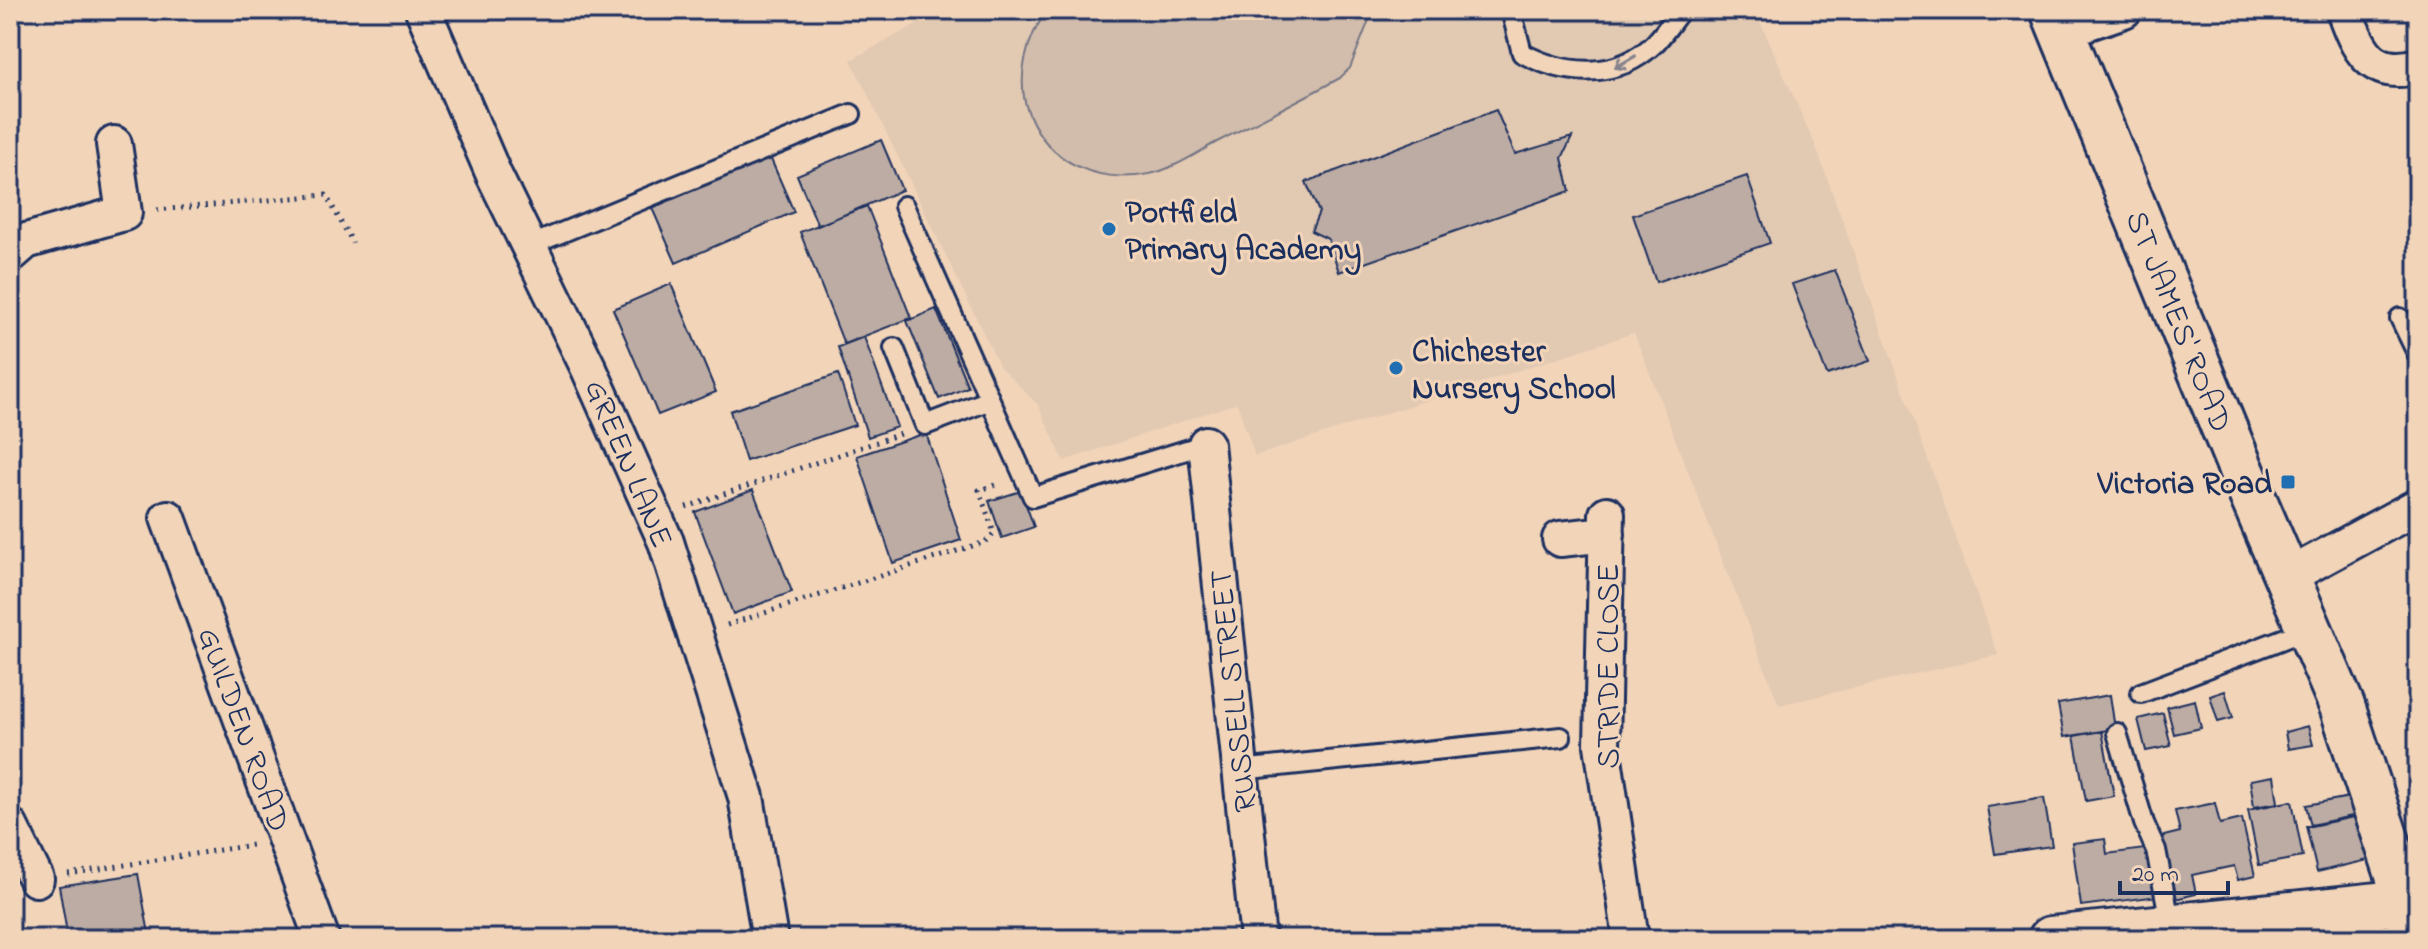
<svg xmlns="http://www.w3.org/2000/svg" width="2428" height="949" font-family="'Indie Flower',sans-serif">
<rect width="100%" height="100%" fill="#f2d5b9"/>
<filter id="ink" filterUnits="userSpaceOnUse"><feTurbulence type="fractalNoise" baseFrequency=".0125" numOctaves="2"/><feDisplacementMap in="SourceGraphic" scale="16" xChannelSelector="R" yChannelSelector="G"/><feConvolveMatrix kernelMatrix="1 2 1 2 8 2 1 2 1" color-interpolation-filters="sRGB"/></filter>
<g filter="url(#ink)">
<!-- built -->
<path fill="#e2c9b2" d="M943,10H1755L1816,147L1998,655L1779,705L1634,333L1255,456L1237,403L1064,461L1038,405L1000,367L851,60Z"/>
<!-- green -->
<path fill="#d2bdac" stroke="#767685" stroke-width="2" d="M1048,10H1373L1350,68L1340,78C1299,100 1257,122 1215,143C1195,154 1171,170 1149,174C1097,184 1049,163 1029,114C1015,81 1026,37 1048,10Z"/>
<!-- building -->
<path fill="#bdaca3" stroke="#1b2f5e" stroke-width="2" d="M1496,110L1515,154L1572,137L1562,158L1570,191L1339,272L1328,239L1311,231L1319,212L1306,182Z
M881,140L902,190L818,226L797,175Z
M770,157L794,212L676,263L652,208Z
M1747,176L1770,243L1656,282L1633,215Z
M867,206L911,318L844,344L800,232Z
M1835,270L1870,361L1827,375L1792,284Z
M671,284L716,392L658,415L613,309Z
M936,309L968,387L939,399L907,321Z
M864,337L897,427L868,437L838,347Z
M838,374L855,425L746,461L730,411Z
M926,433L961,540L893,563L857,456Z
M753,490L792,592L733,614L695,512Z
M1021,491L1034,527L1002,538L989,501Z
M2225,691L2233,718L2218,722L2210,696Z
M2110,695L2115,729L2064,737L2058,704Z
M2195,700L2201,728L2174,734L2167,707Z
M2163,713L2171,746L2146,751L2138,719Z
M2308,726L2313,745L2288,749L2285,732Z
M2102,731L2114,796L2086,801L2074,736Z
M2274,776L2278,803L2254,807L2250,780Z
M2350,797L2354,817L2311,826L2306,805Z
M2044,798L2052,846L1995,854L1987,807Z
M2292,801L2303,857L2259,865L2248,810Z
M2215,803L2220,824L2242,819L2255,876L2238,880L2234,866L2192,875L2196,894L2175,899L2160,837L2180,832L2175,811Z
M2357,815L2368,860L2317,872L2306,826Z
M2105,839L2107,854L2152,848L2159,896L2081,906L2072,843Z
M138,874L150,939H68L59,886Z"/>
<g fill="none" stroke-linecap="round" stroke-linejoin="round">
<defs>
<path id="lane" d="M1511,10L1522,53C1565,76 1617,80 1654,44C1664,34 1672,21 1681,10
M904,206L1033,497L1206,444
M529,246L851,114
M2400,318L2418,355
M894,348L925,425L990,400
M2141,693L2309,629
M2117,733L2144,823L2156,850L2171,926
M1240,770L1561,737"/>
<path id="street" d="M423,10L494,175L589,369L666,542L746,797L770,939
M2344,10C2358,49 2371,79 2418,66
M2062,31L2124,10
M10,255L26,241L124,213L114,144
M1206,444L1258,939
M1607,514L1602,745L1631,939
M168,518L322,939
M1560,539L1607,534
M2287,577L2418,506
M10,826L36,879"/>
<path id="secondary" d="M2053,10L2240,467L2342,706L2407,902L2413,939
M2051,939L2407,902L2418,898"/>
</defs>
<!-- lane casing -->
<use href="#lane" stroke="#1b2f5e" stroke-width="24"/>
<!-- street casing -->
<use href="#street" stroke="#1b2f5e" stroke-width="40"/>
<!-- secondary casing -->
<use href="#secondary" stroke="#1b2f5e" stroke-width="50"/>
<!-- path -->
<path stroke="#1b2f5e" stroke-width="5" stroke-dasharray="2 6" stroke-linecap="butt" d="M157,210L326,195L353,243
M686,507L900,434
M727,625L985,542L994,533L979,490L999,484
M68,874L252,845"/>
<!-- lane -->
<use href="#lane" stroke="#f2d5b9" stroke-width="18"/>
<!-- street -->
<use href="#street" stroke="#f2d5b9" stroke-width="34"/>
<!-- secondary -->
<use href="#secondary" stroke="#f2d5b9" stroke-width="44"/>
</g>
<!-- one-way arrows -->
<defs><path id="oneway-shaft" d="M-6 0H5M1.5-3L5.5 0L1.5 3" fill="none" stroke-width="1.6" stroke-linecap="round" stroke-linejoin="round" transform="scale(2)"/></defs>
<use stroke="#86828c" href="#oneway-shaft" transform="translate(1625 62) rotate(150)"/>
</g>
<!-- markers -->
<g fill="#1f6fb2" stroke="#f2d5b9" stroke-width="3">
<circle cx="1109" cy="229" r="8"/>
<circle cx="1396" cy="368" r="8"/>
<rect x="2280" y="474" width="16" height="16" rx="4"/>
</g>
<g text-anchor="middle" stroke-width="6" stroke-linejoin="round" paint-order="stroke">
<!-- poi labels -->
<g font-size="32" font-weight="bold" fill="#1b2f5e" stroke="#f2d5b9" text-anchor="start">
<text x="1125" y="222">Portfield<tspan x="1125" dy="37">Primary Academy</tspan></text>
<text x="1412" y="361">Chichester<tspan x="1412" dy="37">Nursery School</tspan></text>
<text x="2272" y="493" text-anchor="end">Victoria Road</text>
</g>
<!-- street labels -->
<g font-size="32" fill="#1b2f5e" stroke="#f2d5b9">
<text transform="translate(2180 321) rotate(68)" y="11">ST JAMES' ROAD</text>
<text transform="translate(630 463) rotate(67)" y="11">GREEN LANE</text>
<text transform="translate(1607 666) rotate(-90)" y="11">STRIDE CLOSE</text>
<text transform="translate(1232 691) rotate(-96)" y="11">RUSSELL STREET</text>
<text transform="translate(245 729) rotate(70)" y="11">GUILDEN ROAD</text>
</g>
</g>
<!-- margin -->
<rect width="2428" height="949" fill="none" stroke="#f2d5b9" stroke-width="40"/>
<rect x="20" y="20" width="2388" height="909" fill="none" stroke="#1b2f5e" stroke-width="3" filter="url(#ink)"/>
<!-- scale -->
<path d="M2120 881v12h108v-12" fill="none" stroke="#1b2f5e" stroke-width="4"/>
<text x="2132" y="881" font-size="24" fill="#1b2f5e" stroke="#f2d5b9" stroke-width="6" paint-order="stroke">20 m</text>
</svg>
